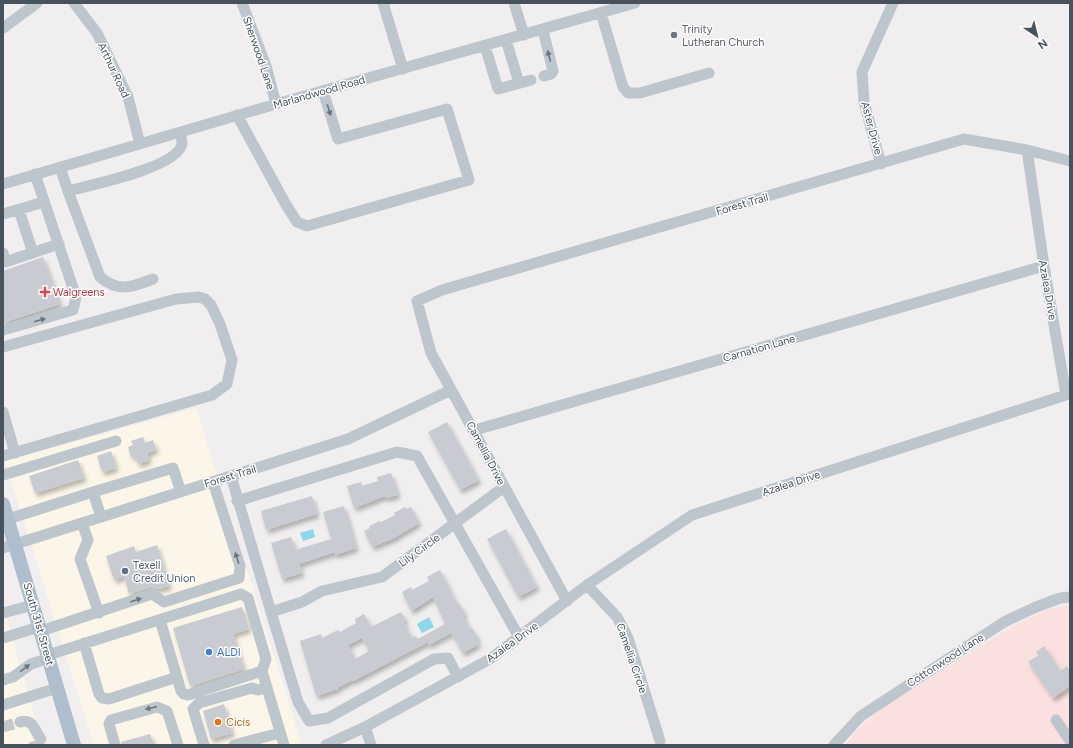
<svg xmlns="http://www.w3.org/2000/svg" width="1073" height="748" font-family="Figtree,sans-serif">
<defs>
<filter id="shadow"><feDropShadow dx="2.5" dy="4" stdDeviation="2" flood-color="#0004"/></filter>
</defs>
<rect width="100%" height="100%" fill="#f1eeef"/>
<!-- commercial -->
<path fill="#fcf6e8" d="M196,408L302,745H94L5,461Z
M3,606L43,745H3Z"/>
<!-- medical -->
<path fill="#fae1df" d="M1070,604V745H845L856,731L881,709L1013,626L1044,611Z"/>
<!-- water -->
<path fill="#8bd8ea" d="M313,529L315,537L303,541L300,533Z
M429,617L434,627L422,633L417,624Z"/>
<!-- building -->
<path fill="#c8cbd1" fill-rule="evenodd" filter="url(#shadow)" d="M43,257L60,304L3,323V271Z
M447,422L479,480L460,490L428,432Z
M143,437L145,443L153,440L156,450L147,453L149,460L138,464L135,456L131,457L128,447L133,445L131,441Z
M111,451L116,468L102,472L97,456Z
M78,460L84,478L35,493L29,476Z
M391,473L398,495L386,498L385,496L354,508L347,486L361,482L362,486L378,481L377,477Z
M312,496L317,514L266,530L261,511Z
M344,506L356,548L335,555V552L299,564L302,573L282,579L271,543L291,537L295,550L331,539L323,512Z
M405,507L406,509L411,507L419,523L392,539L372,547L364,531L370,528L369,526L380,521L381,522L395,515L394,513Z
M506,529L537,587L518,597L487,539Z
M157,545L169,586L159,589L150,587L129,594L124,576L114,580L106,556L134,546L136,552Z
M440,570L457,604L459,603L465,614L463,615L470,629L472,628L478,638L476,640L479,644L463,653L451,633L429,645L428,642L353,681L352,680L337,688L338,689L316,696L300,641L321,634L322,638L338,630L340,632L356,623L355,619L364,614L371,627L401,612L406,620L403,621L412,638L416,636L418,639L445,624L433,597L411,611L402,592L411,587L412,590L429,581L427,577ZM362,638L369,651L355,659L348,645Z
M242,607L249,629L233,634L244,669L190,686L173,628Z
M1044,646L1060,671L1067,666L1070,671V686L1053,698L1028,662L1039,655L1036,652Z
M224,704L232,733L211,739L203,711Z
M150,734L154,745H122L121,742Z"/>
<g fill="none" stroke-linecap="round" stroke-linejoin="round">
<!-- minor-tunnel -->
<path stroke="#c6c7ca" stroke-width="11" stroke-dasharray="11 5.5" stroke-linecap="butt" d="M3,727L20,722
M34,741L35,745"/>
<!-- minor -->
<path stroke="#bdc6cd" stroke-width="11" d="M74,3L97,33L128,97L140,144
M242,3L266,66L276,104
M383,3L403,69
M514,3L524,35
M601,13L623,87L628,93H640L709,73
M3,28L37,3
M543,30L553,71L551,74L544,76
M506,40L519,83
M485,46L498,89L531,80
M237,115L285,203L297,222L307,226L469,180L447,109L338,139L323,91
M881,164L864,102L862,72L893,3
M60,167L68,191C90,185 177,168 182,144C182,141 181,136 180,132
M3,184L276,104L635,3
M68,191L100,277C119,293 132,287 153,279
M19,210L33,253
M3,214L44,202
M3,253L5,262L59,244
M3,330L73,310L76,297L35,174
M3,347L176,299L199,297L205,299L211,305L220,324L232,360L227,384L212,395L3,456
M3,412L15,453
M475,430L1044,266
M3,475L116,441
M231,476L271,612
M237,501L397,452L417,456L519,637
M101,517L93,492L173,468L181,492
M8,519L93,492
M82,523L88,540L80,559L99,613
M3,548L348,439L451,390
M587,585L617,617L628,638L660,741
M567,601L431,353L417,301L442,290L964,139L1027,150L1070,161
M3,613L33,605
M41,631L152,594L164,602L239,578L240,566L213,482
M3,638L39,627
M84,643L99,694L102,698L109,699L177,677L160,620
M48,655L241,594L248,598L266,659L262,671L284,745
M177,677L181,691L184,694L188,695L262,671
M458,677L448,658L434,659L328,718L309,721L298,702L271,612L302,602L322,591L382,577L504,487
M3,680L13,677L31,664L49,658
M3,705L57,688
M1056,720L1070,741
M20,722C34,718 34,731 41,739
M365,727L371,745
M115,745L109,724L111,720L157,707L167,711L178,745
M204,745L193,709L199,703L252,688L258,690L267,687
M234,745L280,733
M326,745L365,727L490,659L587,585L692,515L1066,395L1044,266L1027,150
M834,745L861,716L1004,622L1036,607L1060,598L1070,597"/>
<!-- major -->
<path stroke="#afbecd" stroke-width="14" d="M3,504L74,745"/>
</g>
<!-- one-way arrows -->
<defs><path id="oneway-solid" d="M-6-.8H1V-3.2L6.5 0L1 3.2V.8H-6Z"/></defs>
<g fill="#6a757e">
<use href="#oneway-solid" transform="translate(549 56) rotate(-105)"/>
<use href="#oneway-solid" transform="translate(329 110) rotate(73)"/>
<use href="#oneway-solid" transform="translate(40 320) rotate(-16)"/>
<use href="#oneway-solid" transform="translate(237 558) rotate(-108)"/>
<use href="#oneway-solid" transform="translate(136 600) rotate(-19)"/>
<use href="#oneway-solid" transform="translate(25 668) rotate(-37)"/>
<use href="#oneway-solid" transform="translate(151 708) rotate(167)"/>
</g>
<!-- markers -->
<circle fill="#6b7280" stroke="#fff" stroke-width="1.5" cx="674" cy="35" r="4"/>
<path fill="#e0444e" stroke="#fff" stroke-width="1.5" d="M43 286h4v4h4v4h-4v4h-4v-4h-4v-4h4z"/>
<circle fill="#5c6f8a" stroke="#fff" stroke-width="1.5" cx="125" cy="571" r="4"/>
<circle fill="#3f7fe0" stroke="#fff" stroke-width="1.5" cx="209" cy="652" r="4"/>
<circle fill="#e8710a" stroke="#fff" stroke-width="1.5" cx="218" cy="722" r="4"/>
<g text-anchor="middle" stroke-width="3" stroke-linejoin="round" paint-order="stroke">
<!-- worship labels -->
<g font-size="11" fill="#5b616d" stroke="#fff" text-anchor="start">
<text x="682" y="33">Trinity<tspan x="682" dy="13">Lutheran Church</tspan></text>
</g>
<!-- street labels -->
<g font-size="11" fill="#47525c" stroke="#fff">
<text transform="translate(259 53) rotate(71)" y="4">Sherwood Lane</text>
<text transform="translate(114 70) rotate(65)" y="4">Arthur Road</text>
<text transform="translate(319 92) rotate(-16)" y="4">Marlandwood Road</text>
<text transform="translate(872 128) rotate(75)" y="4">Aster Drive</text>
<text transform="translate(742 204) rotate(-16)" y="4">Forest Trail</text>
<text transform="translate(1048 290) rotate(80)" y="4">Azalea Drive</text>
<text transform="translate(759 348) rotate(-16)" y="4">Carnation Lane</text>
<text transform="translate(486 453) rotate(62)" y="4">Camellia Drive</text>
<text transform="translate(230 476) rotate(-17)" y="4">Forest Trail</text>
<text transform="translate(791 483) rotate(-18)" y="4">Azalea Drive</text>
<text transform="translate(419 550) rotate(-36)" y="4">Lily Circle</text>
<text transform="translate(39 624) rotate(74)" y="4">South 31st Street</text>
<text transform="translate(512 642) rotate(-36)" y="4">Azalea Drive</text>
<text transform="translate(632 658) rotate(71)" y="4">Camellia Circle</text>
<text transform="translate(945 660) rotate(-33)" y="4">Cottonwood Lane</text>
</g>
<!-- health labels -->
<g font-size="11" fill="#be3a42" stroke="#fff" text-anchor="start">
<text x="53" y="296">Walgreens</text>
</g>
<!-- service labels -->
<g font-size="11" fill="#4e5e75" stroke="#fff" text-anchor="start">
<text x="133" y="569">Texell<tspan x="133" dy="13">Credit Union</tspan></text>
</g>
<!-- shop labels -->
<g font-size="11" fill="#366cbe" stroke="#fff" text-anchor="start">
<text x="217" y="656">ALDI</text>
</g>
<!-- food labels -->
<g font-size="11" fill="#c56008" stroke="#fff" text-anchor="start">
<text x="226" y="726">Cicis</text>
</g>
</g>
<!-- border -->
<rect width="1073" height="748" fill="none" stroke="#47525c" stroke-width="8"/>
<!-- north arrow -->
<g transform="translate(1037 36) rotate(145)" stroke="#ffffff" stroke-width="3" paint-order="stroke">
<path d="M0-3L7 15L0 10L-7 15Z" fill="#47525c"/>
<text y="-6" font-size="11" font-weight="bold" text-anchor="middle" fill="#47525c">N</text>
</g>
</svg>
